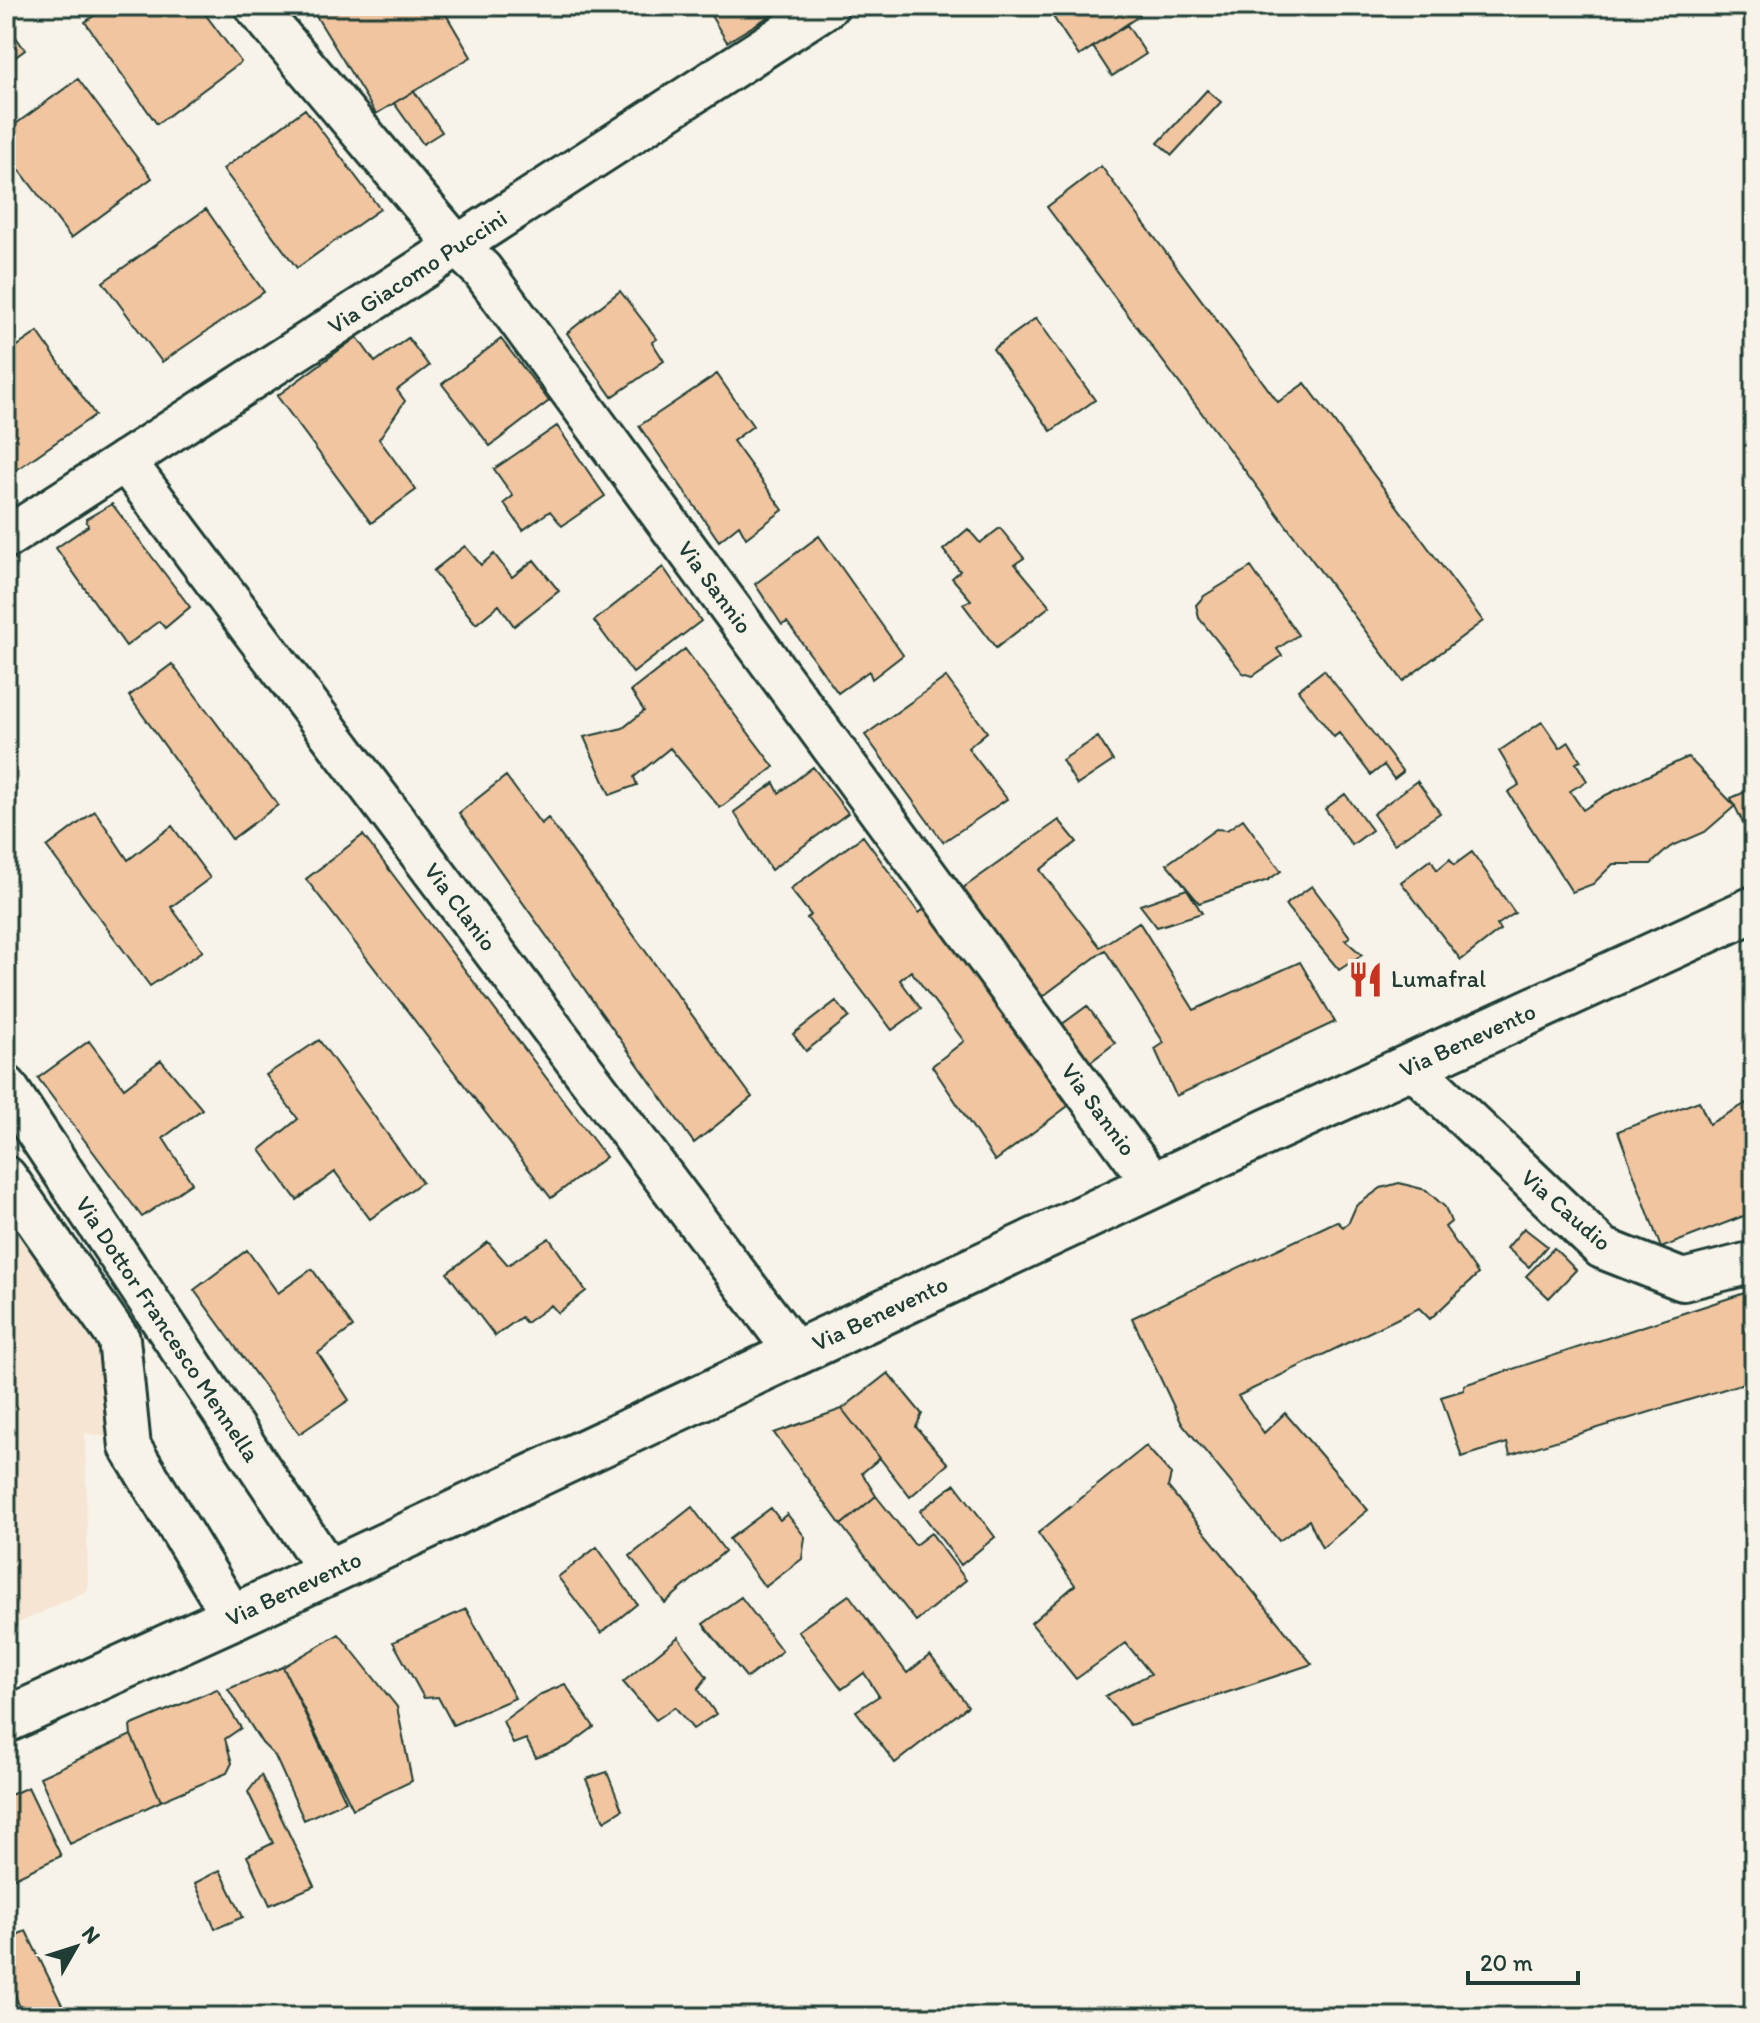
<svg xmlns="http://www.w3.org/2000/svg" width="1760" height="2023" font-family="Itim,sans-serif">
<rect width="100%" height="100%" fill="#f7f3e8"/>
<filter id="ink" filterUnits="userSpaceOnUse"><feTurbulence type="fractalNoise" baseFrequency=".0125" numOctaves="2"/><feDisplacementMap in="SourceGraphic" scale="16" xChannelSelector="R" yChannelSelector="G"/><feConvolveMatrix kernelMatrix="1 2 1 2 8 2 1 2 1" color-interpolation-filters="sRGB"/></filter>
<g filter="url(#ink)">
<!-- built -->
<path fill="#f5e5d2" d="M6,1196L109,1343L118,1439L85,1433L88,1590L6,1629Z"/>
<!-- building -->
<path fill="#f1c5a0" stroke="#1f3d34" stroke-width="2" d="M108,6H199L241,62L157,124L85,22Z
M310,6H441L471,57L376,114Z
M705,6H786L727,42Z
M1046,6H1133L1139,16L1079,56Z
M6,23L25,50L6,64Z
M1127,25L1146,54L1112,76L1093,47Z
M78,79L152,178L71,238L6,152V131Z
M1207,90L1221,102L1172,155L1158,143Z
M414,91L442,132L423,144L394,103Z
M305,109L380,209L297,268L223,169Z
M1101,166L1278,402L1305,383L1483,621L1403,681L1047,207Z
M206,209L264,292L162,362L103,282Z
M620,291L657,339L652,342L664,361L612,397L567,333Z
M1036,318L1095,400L1051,431L993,349Z
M38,332L95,415L6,477V354Z
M357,337L375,362L408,338L429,366L397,390L405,401L379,439L416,490L371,523L277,396Z
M501,339L549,401L490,446L442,384Z
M717,374L753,426L733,441L783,510L746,538L739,525L719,541L639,426Z
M557,426L605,496L562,526L550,511L523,530L504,503L513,496L494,469Z
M112,504L190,607L165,628L159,621L126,646L56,548L88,526L86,519Z
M1000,528L1024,558L1015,564L1050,606L996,648L963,604L971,600L952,578L960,571L943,550L968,529L980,543Z
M819,536L903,655L872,679L869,671L838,693L787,622L782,625L755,584Z
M465,546L481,565L494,554L512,577L534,560L559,591L514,626L499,605L476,624L433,571Z
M663,567L701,621L633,673L594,621Z
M1251,567L1298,635L1277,649L1282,656L1253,676L1243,673L1199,618L1196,605L1204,596Z
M685,649L774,767L720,808L670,748L634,777L637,785L610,795L584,737L623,728L644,711L631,691Z
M172,664L278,805L232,839L129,696Z
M1324,670L1403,772L1394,779L1384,765L1371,775L1339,733L1334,737L1298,690Z
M946,677L987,732L968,748L1007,799L943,842L865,735Z
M1542,722L1560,748L1569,742L1581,761L1576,763L1587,781L1570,791L1583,810L1606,795L1688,757L1735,806L1705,832L1670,847L1651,864H1613L1593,884L1572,892L1508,792L1519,785L1499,751Z
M1098,737L1113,761L1077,785L1062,760Z
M813,767L848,813L771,870L734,812L774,783L779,793Z
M506,776L541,824L548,818L752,1097L694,1143L459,813Z
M1417,781L1440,813L1394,844L1373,814Z
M1754,788V821L1744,825L1731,798Z
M1345,794L1372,830L1352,845L1325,809Z
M95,811L128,860L172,826L210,878L171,907L203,951L150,986L47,847Z
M1243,819L1281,871L1268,880L1199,903L1167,864L1216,829L1227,830Z
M1059,820L1077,842L1040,870L1100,947L1139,922L1194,1010L1300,962L1335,1022L1176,1096L1155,1049L1164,1043L1105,950L1039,999L963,888Z
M363,835L606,1157L551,1198L306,879Z
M863,836L919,913L930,904L1044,1052L1036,1059L1068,1106L995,1161L932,1066L964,1041L911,971L900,980L921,1009L892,1030L807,918L811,915L790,889Z
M1472,852L1515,913L1497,925L1500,930L1461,960L1401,882L1431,859L1437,870L1450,859L1454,865Z
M1312,886L1350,937L1345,940L1362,955L1339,970L1285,905Z
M1187,889L1202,913L1157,927L1140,905Z
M836,1001L849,1017L806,1051L793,1034Z
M1087,1006L1115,1043L1089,1063L1061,1025Z
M319,1040L422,1182L370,1219L335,1172L297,1200L260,1150L298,1119L266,1075Z
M89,1041L124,1088L161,1060L202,1109L163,1138L192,1183L142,1217L38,1078Z
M1754,1099V1212L1661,1248L1618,1131L1699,1101L1709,1124Z
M1399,1183L1426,1190L1445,1207L1451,1222L1445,1227L1478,1274L1430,1319L1419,1308L1238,1396L1264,1433L1285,1413L1368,1510L1322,1548L1309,1520L1279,1541L1181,1422L1132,1318L1337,1221L1343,1227L1349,1222L1356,1206L1381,1188Z
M1524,1228L1547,1246L1529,1267L1507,1248Z
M549,1238L586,1291L558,1313L551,1305L526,1323L521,1317L495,1336L447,1273L488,1242L508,1265Z
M1554,1248L1576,1270L1549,1298L1526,1276Z
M247,1250L278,1293L312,1269L353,1327L318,1353L349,1400L299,1434L194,1290Z
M1754,1290V1380L1510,1455L1507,1443L1462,1457L1441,1397L1464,1390V1385Z
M888,1373L922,1414L916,1427L948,1464L910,1497L842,1409Z
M842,1409L880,1458L862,1473L876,1496L841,1525L774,1433Z
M1146,1446L1171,1474L1168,1487L1312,1664L1130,1725L1105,1696L1151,1674L1126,1643L1076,1679L1031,1623L1075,1585L1038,1533Z
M955,1484L995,1537L961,1565L920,1511Z
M876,1496L915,1545L931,1533L966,1580L916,1621L841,1525Z
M692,1507L725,1551L665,1603L630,1556Z
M771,1508L780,1520L787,1514L805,1537L802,1559L765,1587L729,1539Z
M597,1547L637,1604L601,1633L558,1577Z
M849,1595L907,1673L930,1655L968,1706L895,1763L856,1711L879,1696L864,1673L842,1689L798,1631Z
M741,1597L782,1651L747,1678L703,1624Z
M466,1609L515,1698L453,1725L438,1697L424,1698L393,1642Z
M339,1634L397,1707L412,1781L353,1809L283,1667Z
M678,1637L707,1677L698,1689L716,1714L693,1729L675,1707L656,1720L623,1682Z
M283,1667L346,1801L304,1820L275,1756L262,1743L228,1689Z
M565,1684L594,1727L568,1746L536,1758L526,1739L513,1744L503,1721L539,1695Z
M217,1689L241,1728L225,1739L232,1763L227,1773L161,1801L131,1735L130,1726Z
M131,1735L161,1801L70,1844L40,1777Z
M607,1772L622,1810L604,1821L586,1779Z
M261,1775L314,1886L270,1905L247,1856L273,1843L248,1792Z
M28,1787L61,1856L6,1882V1797Z
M220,1870L243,1917L215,1929L195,1883Z
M26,1931L68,2017H6V2013L21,2010L6,1972V1939Z"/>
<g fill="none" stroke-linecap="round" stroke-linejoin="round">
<defs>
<g id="minor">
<path id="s1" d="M255,6L456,245L482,270L1154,1185"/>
<path id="s2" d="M125,461L796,1353"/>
<path id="s3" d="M6,538L828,6"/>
<path d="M1411,1066L1602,1248L1683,1280L1754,1262"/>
<path id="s4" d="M6,1086L329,1572"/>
<path d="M6,1177L119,1339L130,1447L233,1617"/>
</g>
<g id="major">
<path id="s5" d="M6,1720L233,1617L1269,1131L1754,909"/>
</g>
</defs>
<!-- minor casing -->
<use href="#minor" stroke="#1f3d34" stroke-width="46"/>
<!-- major casing -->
<use href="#major" stroke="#1f3d34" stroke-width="50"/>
<!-- minor -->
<use href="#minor" stroke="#f7f3e8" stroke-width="40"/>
<!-- major -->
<use href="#major" stroke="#f7f3e8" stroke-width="44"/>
</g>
</g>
<!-- icons -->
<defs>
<symbol id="restaurant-bare" viewBox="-9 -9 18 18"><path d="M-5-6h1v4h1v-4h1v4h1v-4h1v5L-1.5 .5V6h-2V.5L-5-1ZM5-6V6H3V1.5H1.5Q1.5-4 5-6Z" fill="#c8321e" stroke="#f7f3e8" stroke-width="2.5" paint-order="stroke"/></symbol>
</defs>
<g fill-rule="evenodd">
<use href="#restaurant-bare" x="1340" y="954" width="51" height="51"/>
</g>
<g text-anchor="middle" stroke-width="6" stroke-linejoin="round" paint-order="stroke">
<!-- street labels -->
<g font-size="24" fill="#1f3d34" stroke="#f7f3e8">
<text dy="8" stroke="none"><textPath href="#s3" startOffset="490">Via Giacomo Puccini</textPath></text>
<text dy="8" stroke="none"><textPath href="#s1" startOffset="742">Via Sannio</textPath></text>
<text dy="8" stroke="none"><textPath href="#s2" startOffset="558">Via Clanio</textPath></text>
<text dy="8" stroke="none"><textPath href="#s5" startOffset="1612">Via Benevento</textPath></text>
<text dy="8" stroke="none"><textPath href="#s1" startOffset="1390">Via Sannio</textPath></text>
<text transform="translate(1566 1210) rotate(41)" y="8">Via Caudio</text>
<text dy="8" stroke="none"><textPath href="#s5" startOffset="964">Via Benevento</textPath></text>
<text dy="8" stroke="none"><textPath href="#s4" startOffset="292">Via Dottor Francesco Mennella</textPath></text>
<text dy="8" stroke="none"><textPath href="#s5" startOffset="316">Via Benevento</textPath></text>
</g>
<!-- poi labels -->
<g font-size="24" fill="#1f3d34" stroke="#f7f3e8" text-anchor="start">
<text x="1391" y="987">Lumafral</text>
</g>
</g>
<!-- margin -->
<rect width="1760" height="2023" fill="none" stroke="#f7f3e8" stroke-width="32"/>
<rect x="16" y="16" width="1728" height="1991" fill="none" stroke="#1f3d34" stroke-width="3" filter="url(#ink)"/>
<!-- north arrow -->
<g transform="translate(76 1947) rotate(51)" stroke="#f7f3e8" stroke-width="6" paint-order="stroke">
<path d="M0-6L14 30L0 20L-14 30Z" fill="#1f3d34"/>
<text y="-12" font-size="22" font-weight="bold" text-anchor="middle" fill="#1f3d34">N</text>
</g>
<!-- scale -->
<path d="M1468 1971v12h110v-12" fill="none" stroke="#1f3d34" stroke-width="4"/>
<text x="1480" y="1971" font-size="24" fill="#1f3d34" stroke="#f7f3e8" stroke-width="6" paint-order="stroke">20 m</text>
</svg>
